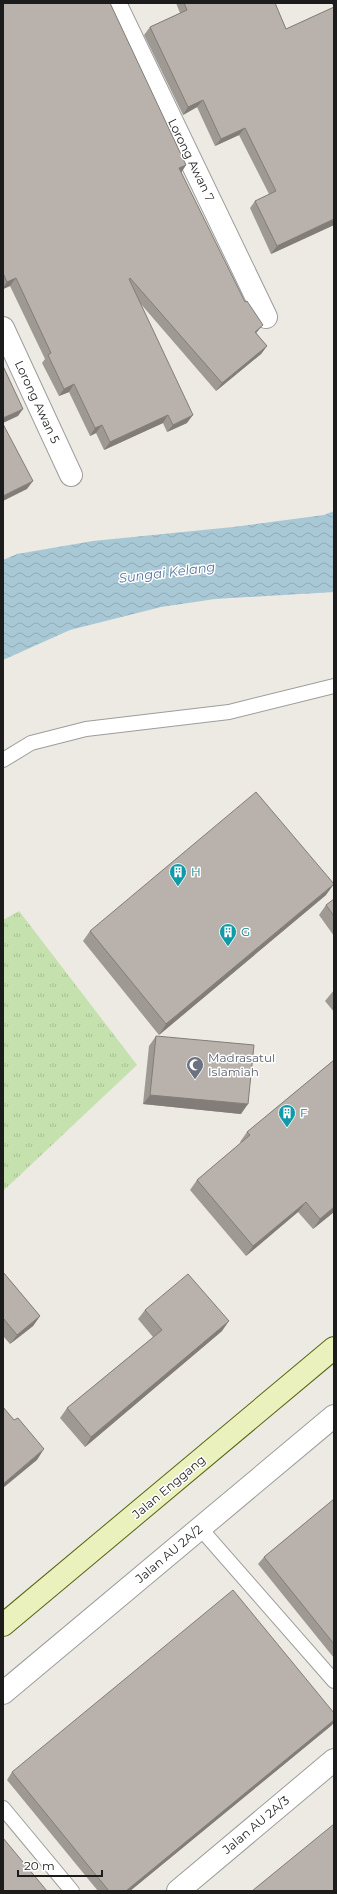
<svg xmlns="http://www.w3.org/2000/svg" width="337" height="1894" font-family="Montserrat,sans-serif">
<defs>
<pattern id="grass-tufts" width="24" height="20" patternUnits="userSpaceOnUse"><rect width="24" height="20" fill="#c4e1ae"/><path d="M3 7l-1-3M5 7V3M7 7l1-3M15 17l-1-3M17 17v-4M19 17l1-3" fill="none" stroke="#a8c095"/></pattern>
<pattern id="water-waves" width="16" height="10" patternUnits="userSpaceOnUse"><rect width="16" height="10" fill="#a8c8d5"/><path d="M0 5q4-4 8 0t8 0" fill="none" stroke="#90abb6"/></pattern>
</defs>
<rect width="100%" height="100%" fill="#eceae3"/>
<!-- grass -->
<path fill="url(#grass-tufts)" d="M19,911L137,1065L3,1191V920Z"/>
<!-- water -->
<path fill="url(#water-waves)" d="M334,511V592L215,599L161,607L70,630L3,660V560L17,554L93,541L233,527L324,515Z"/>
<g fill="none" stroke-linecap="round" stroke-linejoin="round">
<defs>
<path id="lane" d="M3,760L31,743L86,729L229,712L334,686
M200,1528L334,1681
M3,1808L72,1891"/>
<path id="street" d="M115,3L266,317
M3,328L71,475
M3,1693L334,1416
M178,1891L334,1760"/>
<path id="secondary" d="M3,1625L334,1348"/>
</defs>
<!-- lane casing -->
<use href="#lane" stroke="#9d9d9d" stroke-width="16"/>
<!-- street casing -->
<use href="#street" stroke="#9d9d9d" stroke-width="24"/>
<!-- secondary casing -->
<use href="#secondary" stroke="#566511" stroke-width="24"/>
<!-- lane -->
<use href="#lane" stroke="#fff" stroke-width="14"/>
<!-- street -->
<use href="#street" stroke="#fff" stroke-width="22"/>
<!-- secondary -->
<use href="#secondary" stroke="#ebf1bc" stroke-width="22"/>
</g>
<!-- wall -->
<path fill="#9f9994" d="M3,3L186,165L181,172L257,332L256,333L267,346L261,354L216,391L140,303L187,423L167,432L163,423L104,450L96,433L90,436L69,392L59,396L42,363L45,359L10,286L3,289Z
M176,3H275L286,29L334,7L331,3H334V225L271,254L250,208L255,201L269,194L239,135L215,146L197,107L183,115L144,35L150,27L180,13Z
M326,895L159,1035L83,941L90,931Z
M334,899V936L319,915L326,905Z
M334,990V1012L325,1001Z
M156,1036L241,1114L143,1104L149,1046Z
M334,1060V1212L313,1229L298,1212L246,1256L190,1190L197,1180L241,1143L240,1142L247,1132Z
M3,1272L40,1316L33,1326L10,1344L3,1336Z
M145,1310L222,1331L85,1447L60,1418L67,1408L153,1337L138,1319Z
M334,1499V1658L258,1564L264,1557Z
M332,1725L130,1891H98L7,1780L12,1772Z"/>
<!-- shaded-wall -->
<path fill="#827d78" d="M203,100L197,107L183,115L188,107Z
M245,128L239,135L215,146L221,139Z
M186,165L181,173L179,168Z
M334,219V225L271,254L277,246Z
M16,278L10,286L3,289V288L7,282Z
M263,325L257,332L249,339L255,332Z
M267,346L261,354L216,391L222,383Z
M74,384L69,392L59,396L64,389Z
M23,409L18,416L3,423V418Z
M168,415L163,423L104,450L110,442Z
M193,415L187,423L167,432L173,425Z
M102,425L96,433L90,436L95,428Z
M33,481L27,489L3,501V496Z
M334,884L326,895L159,1035L166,1024Z
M150,1095L248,1104L241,1114L143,1104Z
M306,1202L298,1212L246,1256L253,1246Z
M334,1207V1212L313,1229L320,1219Z
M40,1316L33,1326L10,1344L17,1335Z
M229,1321L222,1331L85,1447L91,1437Z
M44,1449L37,1460L3,1488V1484Z
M334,1720V1722L332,1725L130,1891H126Z"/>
<!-- building -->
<path fill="#b9b2ac" stroke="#827d78" d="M3,3H110L186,165L179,168L245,302L247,301L263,325L255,332L267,346L222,383L130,278L129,279L193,415L173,425L168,415L110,442L102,425L95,428L74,384L64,389L48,355L51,353L16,278L7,282L3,273Z
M184,3H275L286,29L334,7V219L277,246L255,201L276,191L245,128L221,139L203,100L188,107L150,27L187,10Z
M3,366L23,409L3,418Z
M3,424L33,481L3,496Z
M256,792L334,884L166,1024L90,931Z
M334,899V916L326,905Z
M156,1036L254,1045L248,1104L150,1095Z
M334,1060V1207L320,1219L306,1202L253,1246L197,1180L250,1135L247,1132Z
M3,1272L40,1316L17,1335L3,1318Z
M188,1274L229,1321L91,1437L67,1408L162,1330L145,1310Z
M3,1407L14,1420L18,1418L44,1449L3,1484Z
M334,1499V1644L264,1557Z
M233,1590L334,1713V1720L126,1891H109L12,1772Z
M334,1824V1891H252Z
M3,1838L47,1891H3Z"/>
<!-- icons -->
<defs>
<symbol id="building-pin" viewBox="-11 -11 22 30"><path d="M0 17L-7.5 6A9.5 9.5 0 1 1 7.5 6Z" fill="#0f9aa8" stroke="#fff"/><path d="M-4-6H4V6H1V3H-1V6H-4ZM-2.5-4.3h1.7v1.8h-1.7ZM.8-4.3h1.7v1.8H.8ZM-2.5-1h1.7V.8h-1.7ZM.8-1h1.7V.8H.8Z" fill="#fff"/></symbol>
<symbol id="mosque-pin" viewBox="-11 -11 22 30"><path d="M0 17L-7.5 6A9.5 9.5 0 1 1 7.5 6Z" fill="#6b7280" stroke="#fff"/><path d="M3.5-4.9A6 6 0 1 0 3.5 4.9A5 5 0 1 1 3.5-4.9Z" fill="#fff"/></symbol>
</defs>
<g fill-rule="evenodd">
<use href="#building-pin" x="168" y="862" width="20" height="27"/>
<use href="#building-pin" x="218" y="922" width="20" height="27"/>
<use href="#mosque-pin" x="185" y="1055" width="20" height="27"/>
<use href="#building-pin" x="277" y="1103" width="20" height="27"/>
</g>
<g text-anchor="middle" stroke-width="3" stroke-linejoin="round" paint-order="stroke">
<!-- street labels -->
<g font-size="12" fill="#1c1c1c" stroke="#fff">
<text transform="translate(191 160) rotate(64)" y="4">Lorong Awan 7</text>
<text transform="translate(37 402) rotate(65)" y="4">Lorong Awan 5</text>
<text transform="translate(169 1487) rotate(-40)" y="4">Jalan Enggang</text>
<text transform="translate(169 1554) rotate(-40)" y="4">Jalan AU 2A/2</text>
<text transform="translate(256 1825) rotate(-40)" y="4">Jalan AU 2A/3</text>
</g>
<!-- culture labels -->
<g font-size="12" fill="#0d838f" stroke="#fff" text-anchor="start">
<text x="191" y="876">H</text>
<text x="241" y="936">G</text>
<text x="300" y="1117">F</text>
</g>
<!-- worship labels -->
<g font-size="12" fill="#5b616d" stroke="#fff" text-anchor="start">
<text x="208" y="1062">Madrasatul<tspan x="208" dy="14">Islamiah</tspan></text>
</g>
<!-- water labels -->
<g font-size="13" font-style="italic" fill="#5475a0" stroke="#fff">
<text transform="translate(167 572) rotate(-7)" y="5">Sungai Kelang</text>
</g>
</g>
<!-- border -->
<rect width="337" height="1894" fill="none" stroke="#1c1c1c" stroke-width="8"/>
<!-- scale -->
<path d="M18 1870v6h84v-6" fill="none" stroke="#1c1c1c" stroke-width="2"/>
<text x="24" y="1870" font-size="12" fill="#1c1c1c" stroke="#ffffff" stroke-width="3" paint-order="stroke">20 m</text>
</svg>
